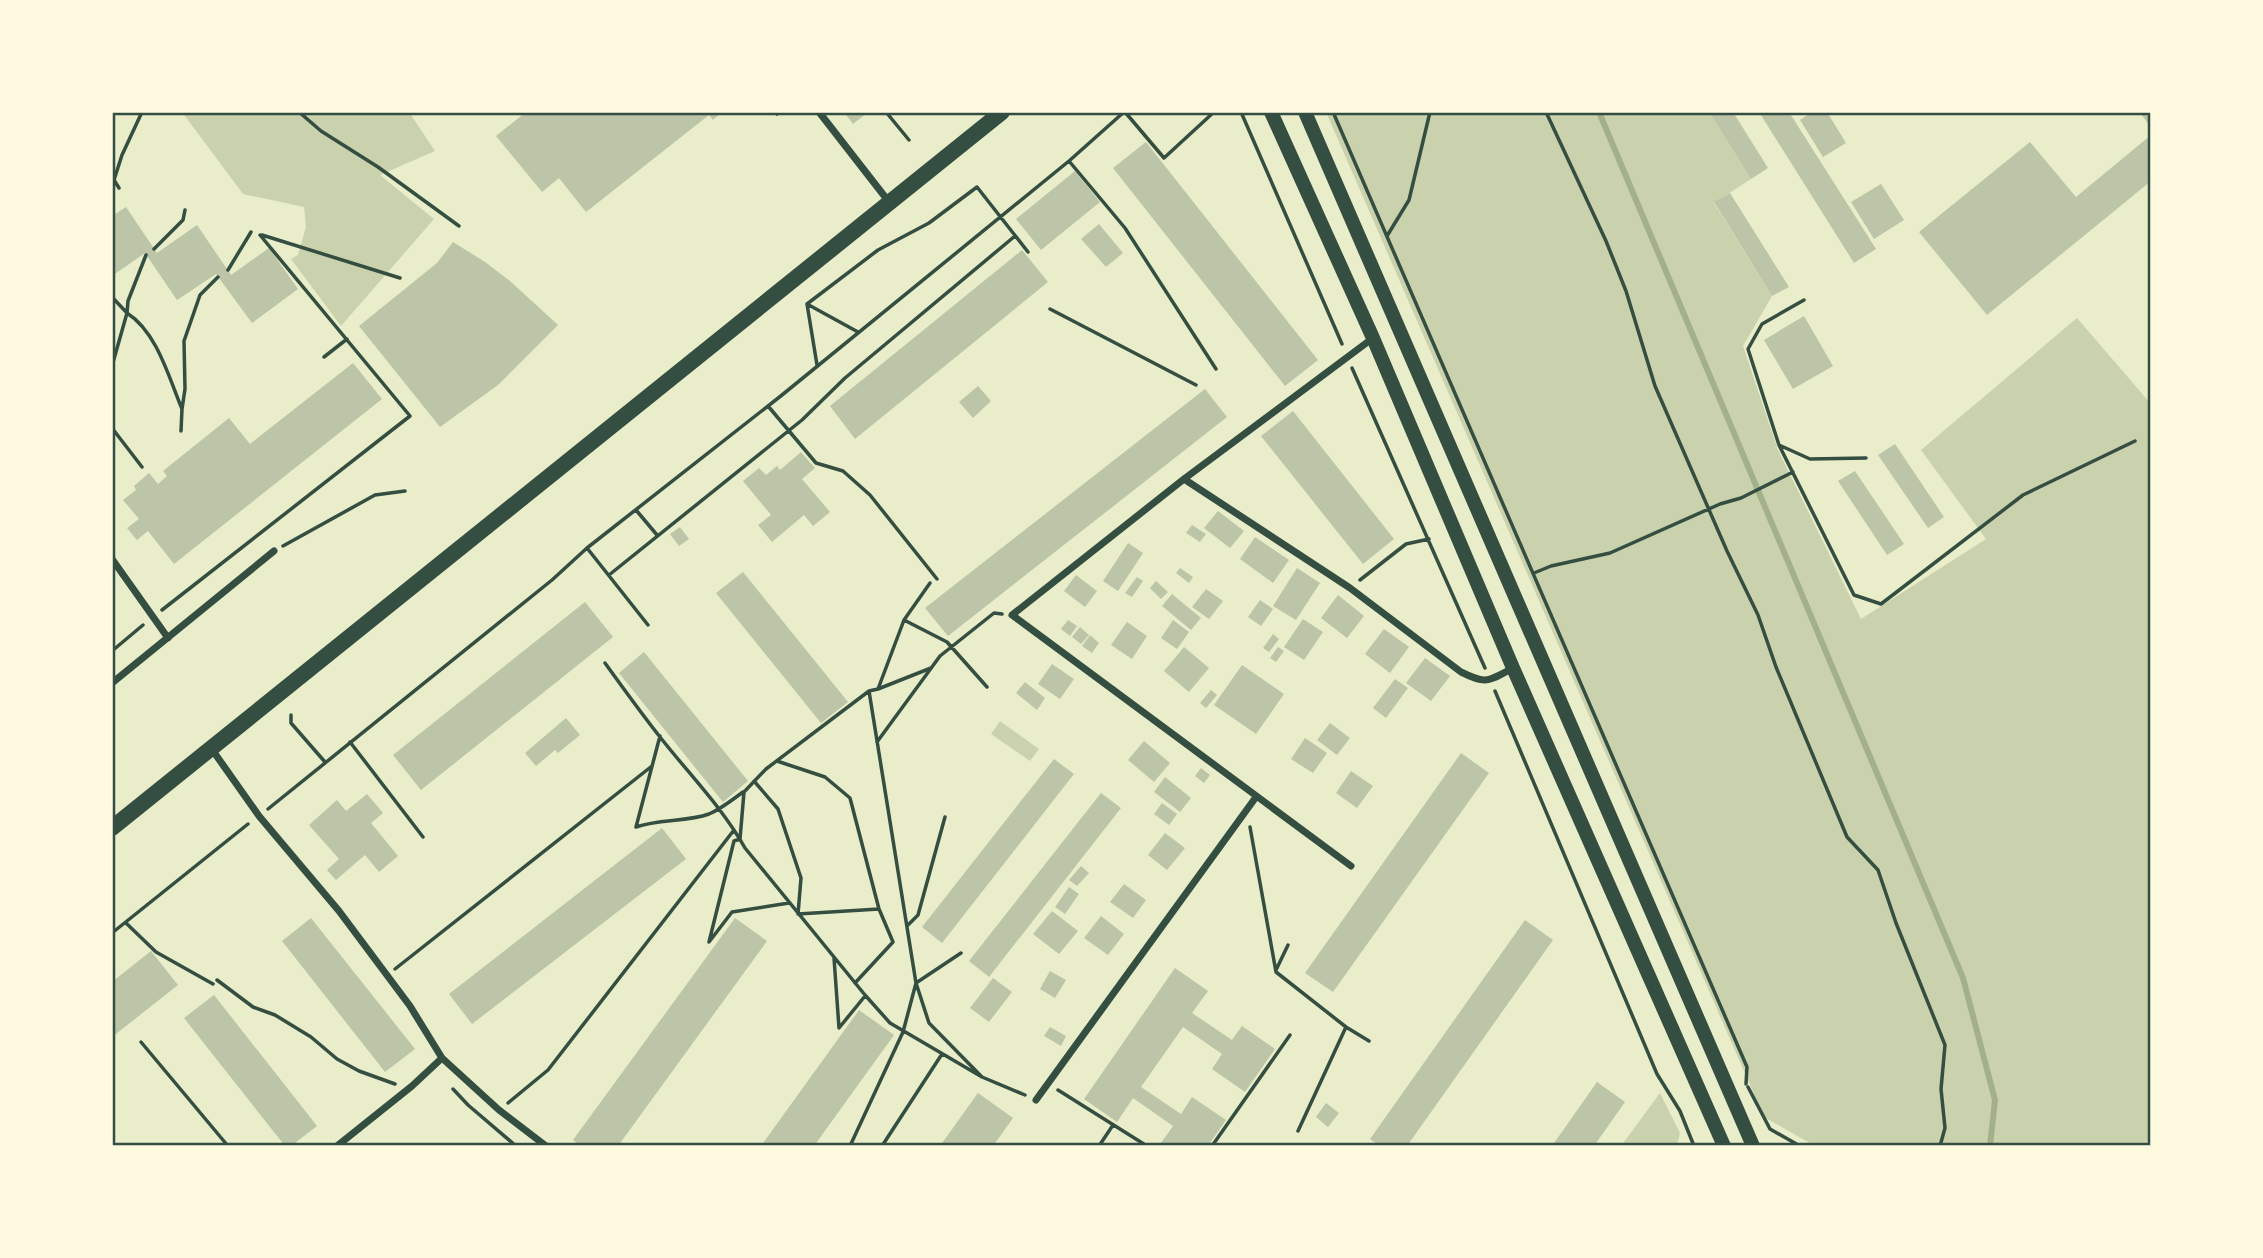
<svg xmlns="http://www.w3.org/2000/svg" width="2263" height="1258" font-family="Raleway,sans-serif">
<rect width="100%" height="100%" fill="#e9edc9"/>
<!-- green -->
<path fill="#cad2ad" d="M182,112H409L435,151L380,175L434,219L341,326L291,259L298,255L306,227L304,207L243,194Z
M1326,112H1709L1751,179L1714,203L1772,296L1743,346L1778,450L1861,619L1986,539L1921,450L2077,318L2151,404V1146H1815L1764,1117Z
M1000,721L1039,749L1030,761L991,734Z
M1660,1093L1680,1133L1677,1146H1621Z"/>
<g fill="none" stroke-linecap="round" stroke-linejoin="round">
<!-- stream -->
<path stroke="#a3b18a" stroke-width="6" d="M1599,112L1963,978L1995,1100L1990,1146"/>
</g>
<!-- building -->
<path fill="#bcc5a7" d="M526,112H722L713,120L709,115L586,212L559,178L542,192L496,136Z
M844,112H868L853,124Z
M1709,112H1733L1768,168L1751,179Z
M1759,112H1789L1876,249L1854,263Z
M1812,112H1827L1846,143L1823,157L1800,120Z
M2139,112H2151V127Z
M2151,135V181L1987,315L1919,232L2030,142L2076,197Z
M1146,142L1318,360L1285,386L1113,168Z
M1075,171L1100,202L1041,250L1016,219Z
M1881,184L1904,220L1874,239L1851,202Z
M1730,193L1789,287L1772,296L1714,202Z
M126,207L157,253L197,225L231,275L269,248L298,289L252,323L216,274L177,300L145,253L112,276V216Z
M1099,224L1123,253L1106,267L1081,239Z
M453,242L485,262L510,281L558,325L498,385L440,427L359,326L437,263Z
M1022,250L1048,282L855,439L830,406Z
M1804,316L1833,366L1793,389L1764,340Z
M353,363L382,399L174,564L148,531L137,540L127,528L139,519L123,500L136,490L134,486L149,473L158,484L167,476L163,471L229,418L250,444Z
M978,386L991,401L973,418L959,402Z
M1205,389L1227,417L948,636L925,608Z
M1293,411L1394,539L1363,564L1261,436Z
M1895,444L1944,517L1928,528L1878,455Z
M801,452L815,468L802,479L830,512L813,526L804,515L772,542L758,525L771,515L743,481L759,468L766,475L777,466L780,470Z
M1855,471L1904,544L1887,555L1838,481Z
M1218,511L1244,531L1230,548L1204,528Z
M1192,525L1206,534L1200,542L1186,533Z
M680,527L689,539L679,546L670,534Z
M1255,537L1289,560L1273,583L1240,559Z
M1128,543L1143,553L1118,591L1103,581Z
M1180,568L1193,577L1189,583L1176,573Z
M1297,568L1320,583L1296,620L1273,606Z
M743,572L848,702L821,723L716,593Z
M1076,575L1097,591L1085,607L1064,591Z
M1137,577L1143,581L1132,597L1125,593Z
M1156,581L1168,592L1161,599L1150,588Z
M1206,589L1223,601L1209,619L1192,607Z
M1172,594L1201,618L1191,630L1162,606Z
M1338,595L1364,616L1347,638L1321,618Z
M1260,600L1273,609L1261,626L1248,617Z
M585,602L613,637L421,790L393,755Z
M1303,619L1323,632L1304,660L1284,647Z
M1068,620L1077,626L1070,636L1061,629Z
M1173,620L1189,632L1177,649L1161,638Z
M1127,622L1147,636L1132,659L1111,645Z
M1080,627L1089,635L1081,644L1072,637Z
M1384,629L1409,647L1390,673L1365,654Z
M1273,634L1279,639L1269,652L1263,648Z
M1090,635L1099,643L1092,653L1082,646Z
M1184,647L1209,668L1189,692L1164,671Z
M1278,647L1284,651L1276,662L1270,658Z
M644,652L748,781L723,802L619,673Z
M1425,658L1450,676L1431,701L1406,683Z
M1052,664L1074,679L1060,699L1038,684Z
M1242,665L1284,694L1256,734L1214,705Z
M1395,679L1408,688L1386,718L1373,708Z
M1025,682L1045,698L1037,710L1016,693Z
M1211,690L1217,695L1206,708L1200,703Z
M566,718L580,735L558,753L555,750L536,766L525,753Z
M1330,723L1350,738L1337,755L1317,740Z
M1305,738L1327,753L1313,773L1291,759Z
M1144,741L1170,763L1154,782L1128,760Z
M1461,753L1489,773L1333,992L1305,973Z
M1054,759L1074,774L942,943L922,927Z
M1201,768L1210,775L1204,783L1195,776Z
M1351,771L1373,786L1357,808L1336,793Z
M1165,777L1191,798L1180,812L1154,792Z
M1101,793L1121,808L989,977L969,961Z
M367,794L383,813L371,823L398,856L379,872L365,855L336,880L327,870L339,859L309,825L337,800L346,811Z
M1162,803L1177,814L1169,825L1154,814Z
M662,828L686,859L472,1024L449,994Z
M1165,833L1185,848L1167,870L1148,855Z
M1081,866L1089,873L1077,886L1069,880Z
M1124,884L1146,900L1133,918L1110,902Z
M1069,887L1079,894L1065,914L1055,907Z
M1052,911L1078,931L1059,954L1033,934Z
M1101,916L1124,934L1108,955L1084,938Z
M311,918L415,1049L385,1072L282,941Z
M735,918L767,941L618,1146H581L573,1140Z
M1525,920L1553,940L1407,1146H1380L1370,1139Z
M151,951L178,985L112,1037V982Z
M1175,968L1208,991L1192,1013L1232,1040L1242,1026L1275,1049L1245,1092L1212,1069L1222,1054L1183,1027L1141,1087L1181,1114L1192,1097L1226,1120L1208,1146H1165L1161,1143L1173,1126L1133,1098L1117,1122L1084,1099Z
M1050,971L1066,980L1055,998L1040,989Z
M993,978L1012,992L989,1022L970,1008Z
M214,995L317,1126L291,1146H285L184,1018Z
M859,1010L894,1035L814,1146H761Z
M1050,1027L1066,1036L1061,1046L1044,1036Z
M1597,1082L1625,1102L1594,1146H1552Z
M978,1093L1013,1118L993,1146H940Z
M1326,1103L1339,1113L1328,1127L1316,1117Z"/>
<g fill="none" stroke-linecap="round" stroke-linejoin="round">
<!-- path -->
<path stroke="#344e41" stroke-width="3.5" d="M299,112L321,131L378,167L459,226
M886,112L909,140
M1125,112L1164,158L1214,112
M1241,112L1342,344
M1333,112L1747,1067L1746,1084
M1546,112L1606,241L1626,291L1655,386L1727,551L1758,615L1776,667L1847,837L1878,870L1896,923L1945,1045L1941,1089L1945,1128L1940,1146
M777,114L780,112
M1069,161L1125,228L1216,369
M119,188L114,180L122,155L142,112
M262,235L400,278
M1387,236L1409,200L1430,112
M154,249L183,220L185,210
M146,255L128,301L127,313C157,332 169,378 182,409L185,389L184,341L200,295L218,277
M228,270L251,232
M112,297L127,313L112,366
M1804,300L1762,324L1748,349L1779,445L1810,459L1866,458
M807,304L878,250L929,223L977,187L1028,252
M1050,309L1196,385
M324,357L347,339
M817,365L807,304L858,332
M1352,368L1485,668
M768,406L816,463L843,471L870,495L937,579
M112,428L142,467
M181,431L182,409
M1779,445L1854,595L1881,604L2023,495L2135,441
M636,510L657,535
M283,546L375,495L405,491
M587,548L648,625
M1534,573L1551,566L1610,553L1720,504L1741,498L1793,472
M609,575L802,420L845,378L1015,236
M1360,580L1406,544L1429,539
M162,610L410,416L260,235
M904,620L947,642L987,687
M112,651L143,625
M605,663C623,688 641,713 660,737C689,774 722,807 745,848L865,995L890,1023L982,1077L929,1023L916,983L869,691L766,769L744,792L740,839L734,841L709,942L732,912L789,903
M878,689L931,668
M869,691L878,689L904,620L930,583
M1495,691L1657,1074L1680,1111L1694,1146
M291,715V723L325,762
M660,736L636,827C659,819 687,822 709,814C721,809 732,800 743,792
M350,742L423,837
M877,742L940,656L994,613L1002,614
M777,761L825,777L850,798L879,909L893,942L855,983
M754,781L778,809L801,878L798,914L879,909
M268,809L552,580L587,548L782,395L1069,161L1124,112
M1250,827L1276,972L1346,1027L1369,1041
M126,923L156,952L213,984
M907,926L918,915L945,817
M112,933L248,824
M834,958L839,1028L865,996
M395,969L652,766
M1276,970L1288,945
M217,980L253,1007L275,1015L311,1037L337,1059L359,1071L395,1084
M141,1042L228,1146
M982,1077L1025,1095
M1748,1087L1770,1129L1800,1146
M453,1089L468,1105L516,1146
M1058,1090L1147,1146
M508,1103L548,1070L734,830
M1298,1131L1346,1027
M850,1146L903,1032L916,983L961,953
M882,1146L942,1054
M1099,1146L1113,1125
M1212,1146L1290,1035"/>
<!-- minor -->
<path stroke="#344e41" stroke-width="7" d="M819,112L889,202
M1184,479L1350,588L1461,672C1487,685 1488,681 1513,668
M112,559L168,638
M112,683L274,551
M211,748L259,816L339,911L410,1006L442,1058L499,1110L546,1146
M1351,866L1012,615L1184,479L1373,338
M1036,1100L1256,797
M337,1146L412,1086L442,1058"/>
<!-- secondary -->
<path stroke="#344e41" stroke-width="14" d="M1271,112L1373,338L1513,668L1724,1146
M1305,112L1753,1146"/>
<!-- trunk -->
<path stroke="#344e41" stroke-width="16" d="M112,828L1002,112"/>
</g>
<!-- border -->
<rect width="2263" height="1258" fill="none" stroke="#fefae0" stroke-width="228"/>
<rect x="114" y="114" width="2035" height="1030" fill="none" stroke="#344e41" stroke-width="2.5"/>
</svg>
